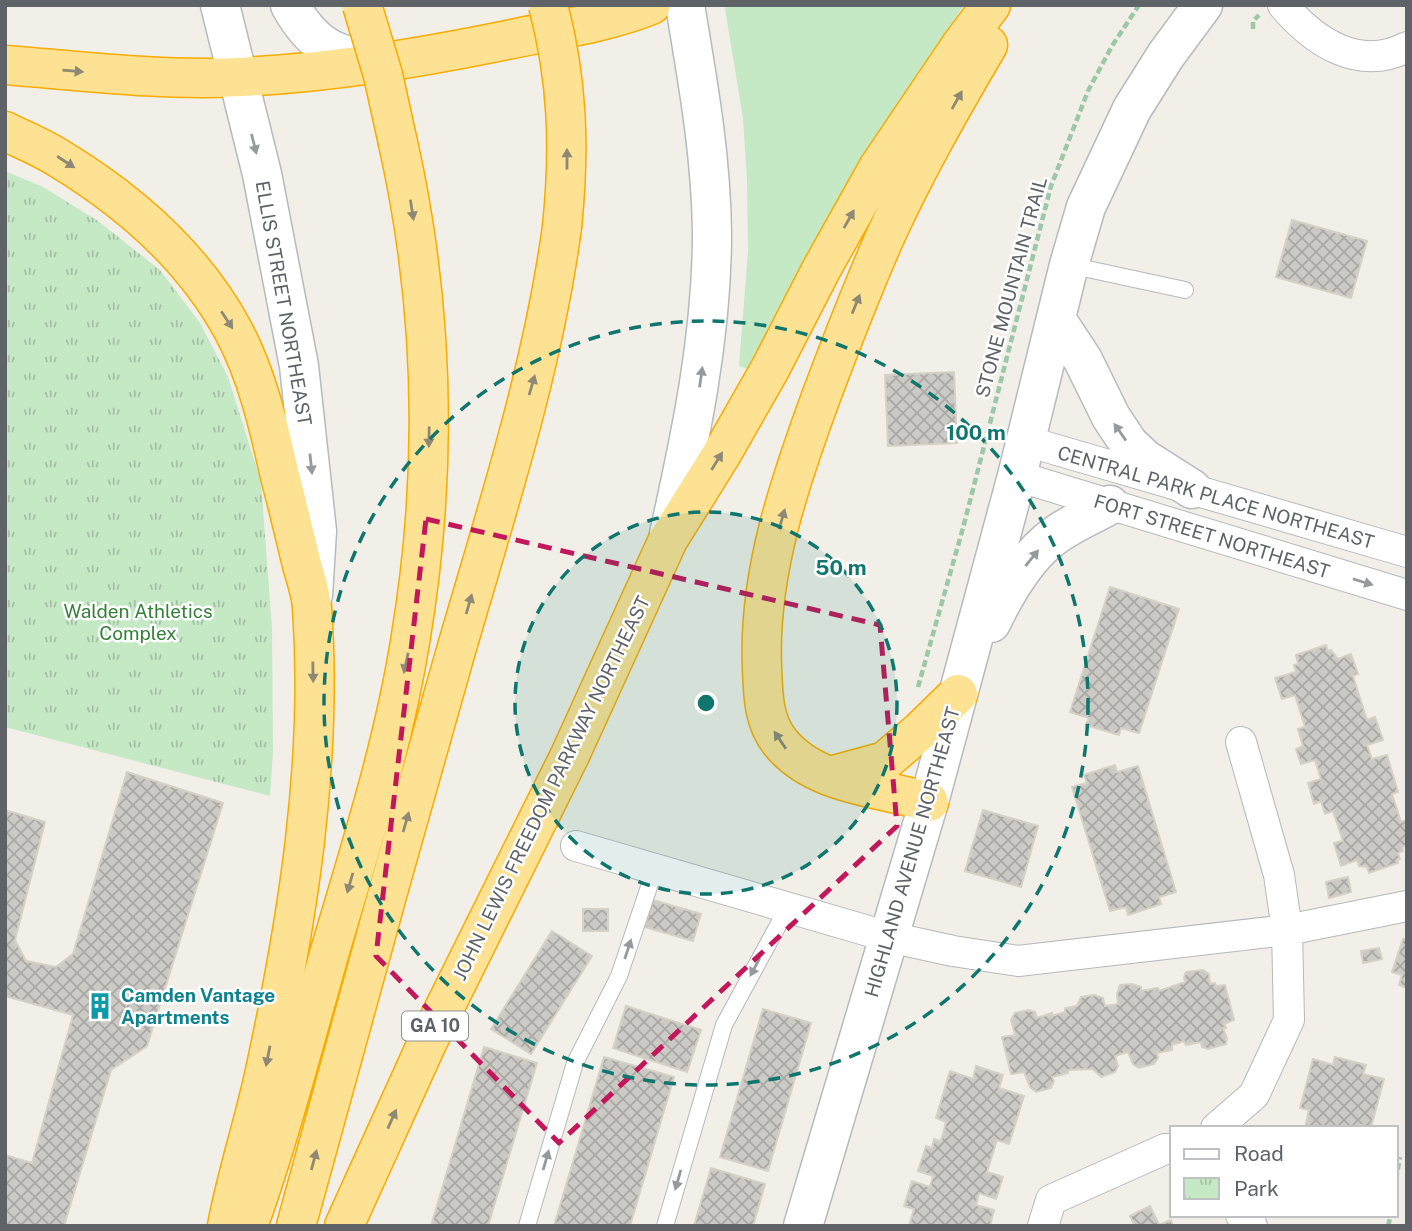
<svg xmlns="http://www.w3.org/2000/svg" width="1412" height="1231" font-family="'Public Sans',sans-serif">
<defs>
<pattern id="park-tufts" width="24" height="20" patternUnits="userSpaceOnUse" patternTransform="scale(1.75)"><rect width="24" height="20" fill="#c5e8c5"/><path d="M3 7l-1-3M5 7V3M7 7l1-3M15 17l-1-3M17 17v-4M19 17l1-3" fill="none" stroke="#a3c0a4"/></pattern>
<pattern id="building-cross-hatch" width="8" height="8" patternUnits="userSpaceOnUse" patternTransform="scale(1.75)"><rect width="8" height="8" fill="#cccac5"/><path d="M0 0l8 8M0 8l8-8" fill="none" stroke="#a9a8a4"/></pattern>
</defs>
<rect width="100%" height="100%" fill="#f1efe8"/>
<!-- green -->
<path fill="#c5e8c5" d="M727,5H964L920,69L832,212L750,370L739,366L748,251L747,181L743,118L725,9Z"/>
<!-- park -->
<path fill="url(#park-tufts)" d="M5,171L43,187L98,221L160,270L200,323L228,377L261,482L272,628L273,752L270,796L5,727Z"/>
<!-- building -->
<path fill="url(#building-cross-hatch)" stroke="#d6d1c6" stroke-width="2" d="M1292,220L1367,241L1351,298L1276,277Z
M954,372L957,443L888,446L885,375Z
M1110,587L1179,609L1139,733L1121,728L1119,735L1086,725L1089,718L1070,712Z
M1326,645L1328,651L1331,650L1338,659L1351,654L1358,674L1353,676L1367,720L1375,717L1383,740L1367,745L1372,759L1387,755L1398,792L1392,794L1401,822L1407,820V845L1402,847L1403,851L1398,853L1400,859L1397,860L1398,863L1369,873L1367,867L1359,866L1357,860L1341,866L1334,843L1343,841L1333,811L1325,814L1321,801L1314,804L1308,783L1321,779L1315,760L1301,764L1296,749L1303,746L1298,729L1305,727L1295,695L1282,699L1275,678L1296,672L1294,665L1298,664L1296,655Z
M1115,765L1117,772L1138,766L1176,892L1159,897L1161,904L1128,915L1126,907L1110,911L1072,787L1087,783L1084,775Z
M127,772L223,803L147,1046L111,1070L64,1226H5V1155L32,1163L73,1015L5,996V810L45,822L15,940L26,961L56,967L73,954Z
M983,810L1038,826L1021,887L965,871Z
M1348,877L1351,892L1329,898L1326,882Z
M653,900L701,914L693,941L645,927Z
M583,909H608V931H583Z
M552,931L592,956L531,1054L491,1029Z
M1403,939L1407,940V988L1399,985L1402,975L1392,972Z
M1379,948L1382,959L1363,963L1361,951Z
M1203,970L1209,974L1210,984L1215,983L1216,986L1225,985L1234,1020L1224,1024L1226,1028H1223L1227,1038L1226,1044L1208,1049L1202,1047L1201,1042L1186,1045L1184,1041L1172,1045V1050L1157,1053L1158,1058L1154,1064L1139,1068L1133,1064L1128,1052L1115,1056L1118,1066L1115,1072L1101,1077L1093,1069L1068,1070V1073L1052,1077L1054,1081L1051,1088L1036,1092L1030,1087L1024,1072L1011,1074L1002,1037L1015,1035L1011,1020L1015,1013L1029,1010L1035,1012L1037,1018L1052,1013V1016L1065,1012V1008L1077,1006L1081,997L1094,995L1103,998L1105,1006L1118,1004L1117,994L1120,985L1132,984L1141,987V991L1158,988L1159,991L1185,982L1184,977L1186,972Z
M626,1006L701,1030L687,1072L613,1048Z
M763,1009L811,1023L768,1171L720,1157Z
M484,1047L537,1063L488,1226H431Z
M604,1057L674,1077L630,1226H554Z
M1335,1057L1366,1065L1363,1074L1384,1079L1371,1127L1361,1125L1360,1128H1305L1309,1110L1300,1108L1313,1059L1333,1065Z
M976,1066L1003,1075L999,1088L1024,1096L1009,1144L997,1140L987,1172L1003,1177L996,1199L979,1193L976,1205L994,1210L990,1226H909L914,1209L904,1206L912,1181L930,1187L933,1176L918,1171L926,1146L932,1148L934,1139L941,1141L946,1122L936,1118L950,1071L973,1079Z
M711,1168L765,1184L753,1226H694Z
M1150,1206L1159,1225L1171,1220L1173,1226H1131L1134,1224L1130,1216Z"/>
<g fill="none" stroke-linecap="round" stroke-linejoin="round">
<defs>
<path id="lane" d="M1069,265L1185,290
M527,1226L575,1063L619,976L655,869
M665,1226L724,1025L788,907"/>
<path id="street" d="M1283,5C1314,42 1359,72 1407,47
M1026,441L1407,552
M1017,476L1407,595
M576,846L889,937L953,951L1018,961L1287,930L1279,875L1241,742
M1216,1128L1254,1095L1289,1020L1287,930L1407,906
M1241,1215L1252,1226
M1043,1226L1051,1200L1165,1149H1172"/>
<path id="secondary" d="M220,5L262,174L299,366L317,531L313,595
M290,5C313,47 338,59 384,60
M1056,319L1083,360L1111,417L1129,444L1145,459L1192,489
M669,534C691,435 712,336 712,233C711,154 698,83 685,5
M991,623C1005,594 1023,562 1048,541C1065,526 1090,516 1110,505
M803,1226L929,802L1017,476L1069,265L1086,207L1132,109L1166,55L1203,5"/>
<path id="highway" d="M5,65C82,71 161,81 239,77C329,73 418,58 507,40C555,30 606,23 651,5
M5,131C23,140 43,148 60,159C129,201 194,258 233,330C257,374 269,427 280,476C288,506 295,536 302,565C306,579 311,593 312,607C323,762 298,919 265,1071C254,1123 237,1173 227,1226
M830,776L885,761L920,731L958,694
M929,802C879,787 814,785 780,742C763,721 763,693 762,667C758,573 790,481 822,394C842,341 862,289 885,237C915,171 951,108 988,45
M252,1215C282,1129 305,1039 330,951C360,849 393,747 410,642C438,476 435,308 398,143
M296,1226C348,1037 399,849 453,661C494,518 542,375 562,227
M344,1226L427,1043L570,755L668,540L721,455L770,369L822,268L878,168L961,45L991,5"/>
</defs>
<!-- lane casing -->
<use href="#lane" stroke="#b5b8bc" stroke-width="18"/>
<!-- street casing -->
<use href="#street" stroke="#b5b8bc" stroke-width="32"/>
<!-- secondary casing -->
<use href="#secondary" stroke="#b6babf" stroke-width="41"/>
<!-- highway casing -->
<use href="#highway" stroke="#f9ab00" stroke-width="41"/>
<!-- path -->
<path stroke="#9cc7a9" stroke-width="4.5" stroke-dasharray="7 3.5" stroke-linecap="butt" d="M1253,29V21L1259,15
M918,687L963,528L1051,186L1088,91L1112,46L1139,5
M1396,1180L1400,1157
M1388,1226L1391,1215"/>
<!-- lane -->
<use href="#lane" stroke="#fff" stroke-width="16"/>
<!-- street -->
<use href="#street" stroke="#fff" stroke-width="30"/>
<!-- secondary -->
<use href="#secondary" stroke="#fff" stroke-width="38"/>
<!-- highway -->
<use href="#highway" stroke="#fde293" stroke-width="38"/>
<defs>
<path id="highway-bridge" d="M362,5L383,75L398,143
M548,5C568,81 570,149 562,227"/>
</defs>
<!-- highway-bridge casing -->
<use href="#highway-bridge" stroke="#f9ab00" stroke-width="41" stroke-linecap="butt"/>
<!-- highway-bridge -->
<use href="#highway-bridge" stroke="#fde293" stroke-width="38"/>
</g>
<!-- one-way arrows -->
<defs><path id="oneway-solid" d="M-6-.8H1V-3.2L6.5 0L1 3.2V.8H-6Z" transform="scale(1.75)"/></defs>
<g fill="#8e8975">
<use href="#oneway-solid" transform="translate(73 71) rotate(5)"/>
<use href="#oneway-solid" transform="translate(957 100) rotate(-61)"/>
<use href="#oneway-solid" transform="translate(567 159) rotate(-90)"/>
<use href="#oneway-solid" transform="translate(66 162) rotate(33)"/>
<use href="#oneway-solid" transform="translate(412 210) rotate(81)"/>
<use href="#oneway-solid" transform="translate(849 219) rotate(-61)"/>
<use href="#oneway-solid" transform="translate(856 304) rotate(-68)"/>
<use href="#oneway-solid" transform="translate(227 320) rotate(57)"/>
<use href="#oneway-solid" transform="translate(532 385) rotate(-74)"/>
<use href="#oneway-solid" transform="translate(429 437) rotate(91)"/>
<use href="#oneway-solid" transform="translate(717 461) rotate(-58)"/>
<use href="#oneway-solid" transform="translate(782 519) rotate(-74)"/>
<use href="#oneway-solid" transform="translate(469 604) rotate(-74)"/>
<use href="#oneway-solid" transform="translate(406 663) rotate(102)"/>
<use href="#oneway-solid" transform="translate(313 672) rotate(89)"/>
<use href="#oneway-solid" transform="translate(780 740) rotate(-124)"/>
<use href="#oneway-solid" transform="translate(406 822) rotate(-74)"/>
<use href="#oneway-solid" transform="translate(350 883) rotate(106)"/>
<use href="#oneway-solid" transform="translate(268 1056) rotate(101)"/>
<use href="#oneway-solid" transform="translate(392 1119) rotate(-66)"/>
<use href="#oneway-solid" transform="translate(314 1160) rotate(-75)"/>
</g>
<g fill="#979a9d">
<use href="#oneway-solid" transform="translate(254 144) rotate(76)"/>
<use href="#oneway-solid" transform="translate(701 377) rotate(-82)"/>
<use href="#oneway-solid" transform="translate(1120 432) rotate(-125)"/>
<use href="#oneway-solid" transform="translate(311 464) rotate(84)"/>
<use href="#oneway-solid" transform="translate(1032 558) rotate(-51)"/>
<use href="#oneway-solid" transform="translate(1363 582) rotate(17)"/>
<use href="#oneway-solid" transform="translate(628 949) rotate(-72)"/>
<use href="#oneway-solid" transform="translate(755 967) rotate(118)"/>
<use href="#oneway-solid" transform="translate(546 1160) rotate(-74)"/>
<use href="#oneway-solid" transform="translate(678 1180) rotate(106)"/>
</g>
<!-- marked area -->
<path fill="none" stroke="#c2185b" stroke-width="5" stroke-dasharray="14 9" stroke-linejoin="round" d="M426,519L880,625L897,826L559,1143L376,956Z"/>
<!-- distance rings -->
<circle cx="706" cy="703" r="191" fill="#0f766e" fill-opacity=".12"/>
<g fill="none" stroke="#0f766e" stroke-width="3.5" stroke-dasharray="12 9">
<circle cx="706" cy="703" r="191"/>
<circle cx="706" cy="703" r="382"/>
</g>
<!-- icons -->
<defs>
<symbol id="building-bare" viewBox="-9 -9 18 18"><path d="M-4-6H4V6H1V3H-1V6H-4ZM-2.5-4.3h1.7v1.8h-1.7ZM.8-4.3h1.7v1.8H.8ZM-2.5-1h1.7V.8h-1.7ZM.8-1h1.7V.8H.8Z" fill="#0f9aa8" stroke="#fff" stroke-width="2.5" paint-order="stroke"/></symbol>
</defs>
<g fill-rule="evenodd">
<use href="#building-bare" x="81" y="987" width="38" height="38"/>
</g>
<g text-anchor="middle" stroke-width="5" stroke-linejoin="round" paint-order="stroke">
<!-- shield labels -->
<rect fill="#fff" stroke="#8f9295" stroke-width="2" x="402" y="1011.5" width="66" height="29" rx="5"/>
<g font-size="18" font-weight="bold" fill="#5f6368">
<text x="435" y="1032">GA 10</text>
</g>
<!-- street labels -->
<g font-size="19" fill="#5f6368" stroke="#fff">
<text transform="translate(1011 287) rotate(-75)" y="7">STONE MOUNTAIN TRAIL</text>
<text transform="translate(284 303) rotate(80)" y="7">ELLIS STREET NORTHEAST</text>
<text transform="translate(1216 497) rotate(16)" y="7">CENTRAL PARK PLACE NORTHEAST</text>
<text transform="translate(1212 536) rotate(17)" y="7">FORT STREET NORTHEAST</text>
<text transform="translate(551 788) rotate(-64)" y="7">JOHN LEWIS FREEDOM PARKWAY NORTHEAST</text>
<text transform="translate(912 852) rotate(-74)" y="7">HIGHLAND AVENUE NORTHEAST</text>
</g>
<!-- park labels -->
<g font-size="19" fill="#348238" stroke="#fff">
<text x="138" y="618">Walden Athletics<tspan x="138" dy="22">Complex</tspan></text>
</g>
<!-- culture labels -->
<g font-size="19" font-weight="bold" fill="#0d838f" stroke="#fff" text-anchor="start">
<text x="121" y="1002">Camden Vantage<tspan x="121" dy="22">Apartments</tspan></text>
</g>
</g>
<circle cx="706" cy="703" r="10" fill="#0f766e" stroke="#fff" stroke-width="3.5"/>
<g font-size="21" text-anchor="middle" font-weight="bold" fill="#0f766e" stroke="#fff" stroke-width="5" stroke-linejoin="round" paint-order="stroke">
<text x="976" y="440">100 m</text>
<text x="841" y="575">50 m</text>
</g>
<!-- border -->
<rect width="1412" height="1231" fill="none" stroke="#5f6368" stroke-width="14"/>
<!-- legend -->
<rect x="1170" y="1126" width="228" height="91" fill="#ffffff" stroke="#bfc1c3" stroke-width="2"/>
<rect x="1184" y="1149" width="35" height="10" fill="#ffffff" stroke="#bfc1c3" stroke-width="2"/>
<text x="1234" y="1161" font-size="21" fill="#5f6368">Road</text>
<rect x="1184" y="1178" width="35" height="21" fill="url(#park-tufts)" stroke="#bfc1c3" stroke-width="2"/>
<text x="1234" y="1196" font-size="21" fill="#5f6368">Park</text>
</svg>
